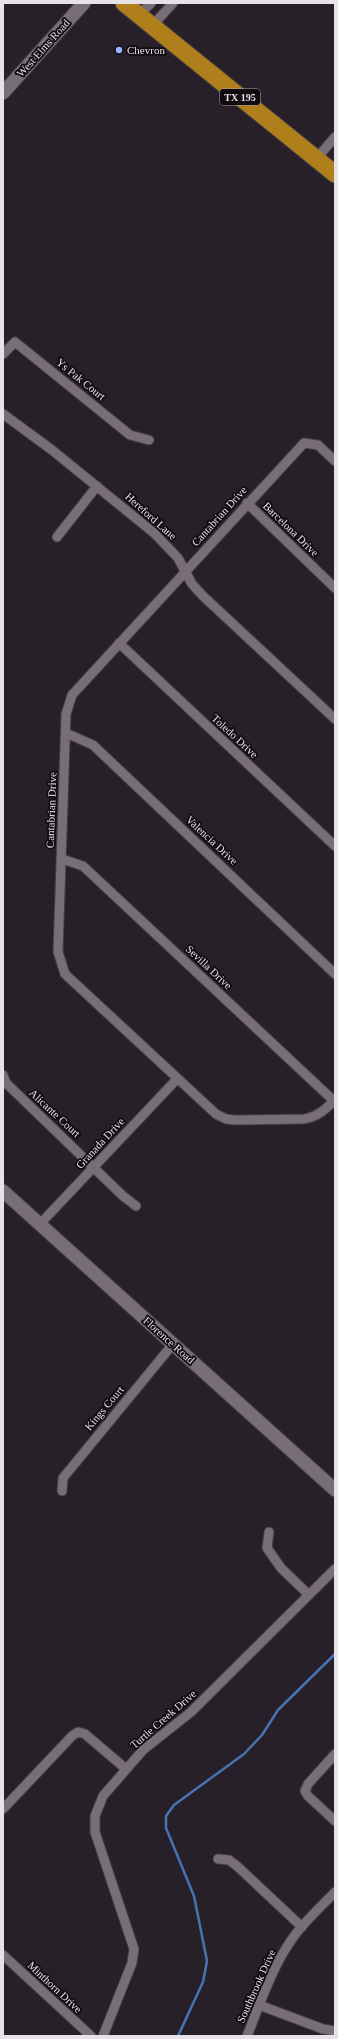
<svg xmlns="http://www.w3.org/2000/svg" width="338" height="2039" font-family="'Times New Roman',serif">
<rect width="100%" height="100%" fill="#282028"/>
<g fill="none" stroke-linecap="round" stroke-linejoin="round">
<!-- stream -->
<path stroke="#4873b2" stroke-width="2.5" d="M178,2036L203,1982L207,1961L194,1896L166,1828V1816L174,1805L244,1754L262,1735L278,1710L335,1654"/>
<defs>
<path id="street" d="M139,15L151,3
M152,26L173,3
M317,158L335,137
M3,354L15,342L130,435L149,440
M3,414L52,450L154,533L178,558L192,584L203,596L335,719
M335,461L318,445L304,443L72,695L66,714L58,952L65,974L216,1114L226,1119L235,1120L304,1119C317,1117 326,1109 335,1100
M247,503L335,588
M57,537L97,486
M119,643L335,846
M66,733L93,745L335,974
M62,859L83,866L334,1101
M3,1075L6,1083L123,1196L136,1206
M40,1224L177,1079
M62,1491L63,1478L173,1344
M269,1532L267,1548L281,1568L309,1595
M335,1754L308,1784L305,1791L308,1796L335,1821
M3,1809L72,1736L78,1732L85,1734L126,1769
M218,1859L229,1860L237,1866L302,1927
M3,1955L91,2036
M259,2005L323,2029L335,2031
M103,2036L132,1963L134,1949L95,1832V1816L103,1796L143,1750L191,1712L335,1569
M247,2036C260,2004 271,1970 290,1942C302,1923 320,1908 335,1892"/>
<path id="secondary" d="M3,93L84,3
M3,1191L335,1490"/>
<path id="highway" d="M124,3L335,174"/>
</defs>
<!-- street casing -->
<use href="#street" stroke="#443e44" stroke-width="11"/>
<!-- secondary casing -->
<use href="#secondary" stroke="#443e44" stroke-width="15"/>
<!-- highway casing -->
<use href="#highway" stroke="#443e44" stroke-width="19"/>
<!-- street -->
<use href="#street" stroke="#776e77" stroke-width="9"/>
<!-- secondary -->
<use href="#secondary" stroke="#776e77" stroke-width="13"/>
<!-- highway -->
<use href="#highway" stroke="#ae7f1b" stroke-width="17"/>
</g>
<!-- markers -->
<circle fill="#99b5fd" stroke="#0f0b0f" stroke-width="1.5" cx="119" cy="50" r="4"/>
<g text-anchor="middle" stroke-width="3.5" stroke-linejoin="round" paint-order="stroke">
<!-- shield labels -->
<rect fill="#0f0b0f" stroke="#a6a2a6" stroke-width="1" x="220" y="89" width="40" height="16" rx="3"/>
<g font-size="10" font-weight="bold" fill="#e7e2e7">
<text x="240" y="101">TX 195</text>
</g>
<!-- street labels -->
<g font-size="11" fill="#e7e2e7" stroke="#0f0b0f">
<text transform="translate(43 48) rotate(-48)" y="4">West Elms Road</text>
<text transform="translate(81 379) rotate(39)" y="4">Ys Pak Court</text>
<text transform="translate(151 516) rotate(42)" y="4">Hereford Lane</text>
<text transform="translate(219 516) rotate(-48)" y="4">Cantabrian Drive</text>
<text transform="translate(291 529) rotate(44)" y="4">Barcelona Drive</text>
<text transform="translate(235 736) rotate(43)" y="4">Toledo Drive</text>
<text transform="translate(51 810) rotate(-88)" y="4">Cantabrian Drive</text>
<text transform="translate(212 840) rotate(43)" y="4">Valencia Drive</text>
<text transform="translate(209 967) rotate(43)" y="4">Sevilla Drive</text>
<text transform="translate(55 1113) rotate(43)" y="4">Alicante Court</text>
<text transform="translate(100 1143) rotate(-47)" y="4">Granada Drive</text>
<text transform="translate(169 1340) rotate(42)" y="4">Florence Road</text>
<text transform="translate(104 1408) rotate(-50)" y="4">Kings Court</text>
<text transform="translate(163 1719) rotate(-41)" y="4">Turtle Creek Drive</text>
<text transform="translate(256 1986) rotate(-66)" y="4">Southbrook Drive</text>
<text transform="translate(55 1987) rotate(43)" y="4">Minthorn Drive</text>
</g>
<!-- poi labels -->
<g font-size="11" fill="#e7e2e7" stroke="#0f0b0f" text-anchor="start">
<text x="127" y="54">Chevron</text>
</g>
</g>
<!-- border -->
<rect width="338" height="2039" fill="none" stroke="#e7e2e7" stroke-width="8"/>
</svg>
